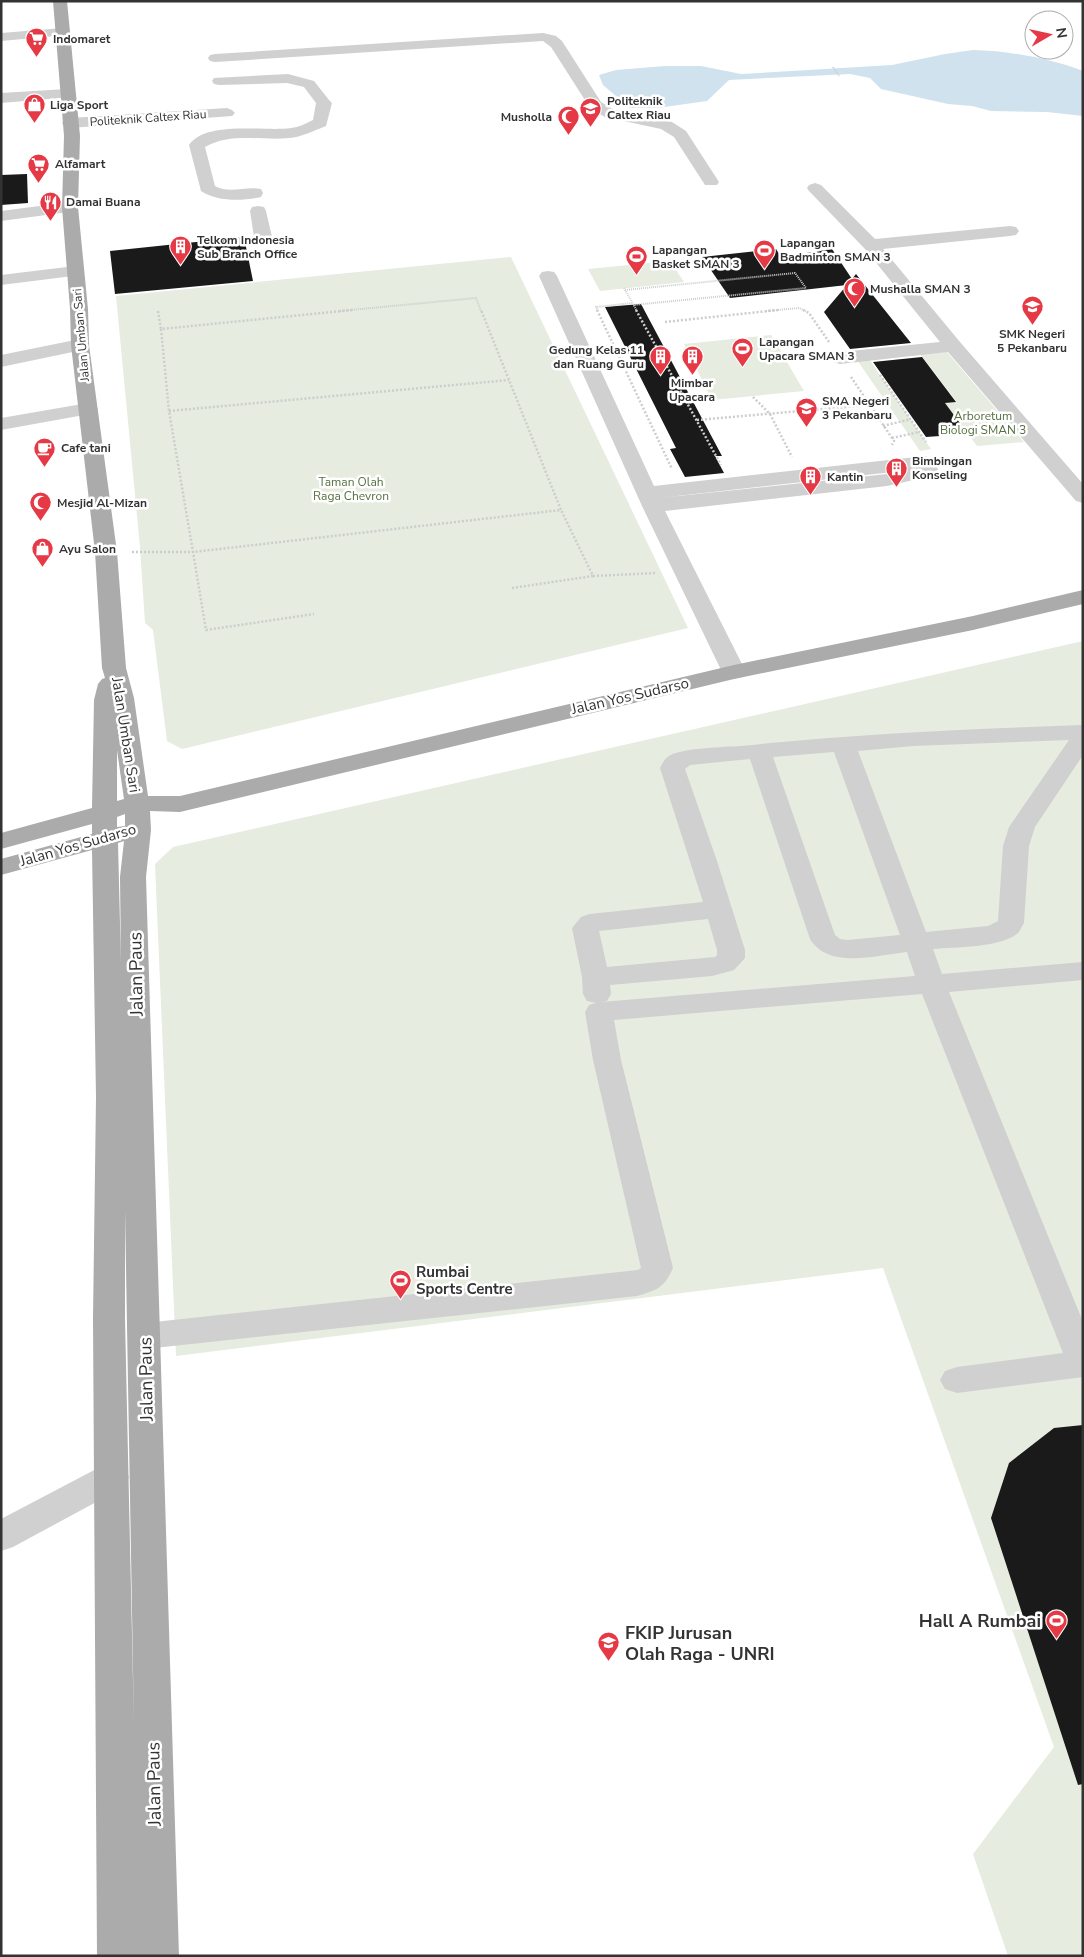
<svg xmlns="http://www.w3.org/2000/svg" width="1084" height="1957" font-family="'Nunito Sans',sans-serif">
<rect width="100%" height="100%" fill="#fff"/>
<!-- green -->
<path fill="#e6ecdf" d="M511,257L688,628L182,749L167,741L153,630L145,623L140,547L116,296Z
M670,261L684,282L600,291L588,269Z
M771,335L804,391L712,400L684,344Z
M947,352L1024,442L977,446L945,403L956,401L920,354Z
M869,359L931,449L920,451L857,360Z
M1083,641V1956H1008L973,1854L1054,1747L883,1268L176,1356L155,864L173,847Z"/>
<!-- water -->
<path fill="#cfe2ee" d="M973,50C1009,51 1049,58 1083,71V116L1047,112L991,111L972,106L948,104L881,89L870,78L850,74L729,80L707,101L657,108H630L603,85L599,75L616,70L665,66H701L741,74L892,65L945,54Z"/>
<!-- building -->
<path fill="#1a1a1a" d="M27,174L28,203L1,205V175Z
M244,237L253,281L115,294L110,251Z
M776,249L781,257L832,249L852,279L856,274L911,343L850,349L824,312L847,285L730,298L702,257Z
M641,304L722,456H715L724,473L685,477L670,449L676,448L605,307Z
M922,357L956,402L945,403L968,434L926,437L873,362Z
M1083,1425V1784L1078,1785L991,1518L1009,1463L1054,1428Z"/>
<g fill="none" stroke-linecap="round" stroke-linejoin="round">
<!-- path-far1 -->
<path stroke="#cdcdcd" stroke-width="2" stroke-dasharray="1 1" stroke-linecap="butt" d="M833,67L839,76
M624,288L637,311
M625,290L795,273L806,288L633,305
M340,311L476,298L481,311
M598,311L596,307L632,303
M766,311L799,308L806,311"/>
<!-- path -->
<path stroke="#cdcdcd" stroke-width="2.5" stroke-dasharray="2 2" stroke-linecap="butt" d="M352,310L161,329L169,411L193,552L561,510L481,310
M597,310L672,469
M636,310L721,465
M803,310L809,313L829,342
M158,311L161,329
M665,322L778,310
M880,375L926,442
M851,377L894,441L892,445
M753,397L770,414L792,457
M169,411L509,380
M697,420L869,405
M883,426L911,419
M892,438L919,432
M132,552H193L206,630L314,614
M593,576L657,573
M512,588L593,576L561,510"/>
<!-- minor -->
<path fill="#d0d0d0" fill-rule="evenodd" d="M63,28L68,29L70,32L68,35L1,41V33Z
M543,33L556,36L562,41L601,102L615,110L672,122L686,131L719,182L717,185H705L674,137L661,129L605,117L590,108L551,47L543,41L215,62L210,61L208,58L210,55L215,54Z
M288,74L314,81L329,100L332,103L326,126C313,131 302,137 289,138C261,141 231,132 205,147L215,186C229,194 246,186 261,189L263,193L261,197C243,201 217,202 201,191L189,145C206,120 265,132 291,128C299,127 305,124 313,120L316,103L304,87L287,83L219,85L214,84L212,81L214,78Z
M67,89L72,91L75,94L72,97L1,103V93Z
M227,108L232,110L235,113L232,116L70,128L64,126L62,123L64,120L70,118Z
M815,183L821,185L875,239L1010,226L1016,227L1019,231L1016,235L1010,236L883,249L960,342L1083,484V503L1076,501L948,352L840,364L833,362L831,358L833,354L840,352L940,342L865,249L809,191L807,188L809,185Z
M70,202L76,203L78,207L76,211L1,221V211Z
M258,206L264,207L266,211L272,237L269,241L263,242L257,241L254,237L250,211L252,207Z
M75,266L81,267L84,271L81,275L1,285V275Z
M548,271L554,272L557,276L654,486L925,456L932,458L938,469L935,473L927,477L887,486L665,511L746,672L742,677L734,679L726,677L722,672L642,506L539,276L542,272ZM902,471L887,474L659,498Z
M80,339L87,341L89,345L87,349L1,367V355Z
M88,403L95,405L98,409L95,413L1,430V418Z
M1083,725V755L1035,827L1029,846L1024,923C1022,926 1020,931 1018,933C1000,948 955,947 933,949L942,974L1083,962V980L949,992L1083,1322V1377L957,1393L945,1389L940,1380L945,1371L957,1367L1063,1353L922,994L614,1020L621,1060L673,1268C664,1288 657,1290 637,1296L145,1349L134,1345L129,1336L134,1327L145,1323L638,1270L641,1268L593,1060L585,1012L589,1005L596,1003L587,1001L583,994L582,977L572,928L581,917L590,914L703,902L660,768C662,764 665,758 669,756C681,748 725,747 741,746C854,734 968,729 1083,725ZM1069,740L1009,827L1003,846L998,921L988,926L926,932L858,751L913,746ZM834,752L900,935L848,940L840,939L835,935L773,757ZM750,759L810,939C829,970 876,955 907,952L915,976L601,1002L607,1001L611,994L610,985L712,976L734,970L745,958V950L717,861L685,769L690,765ZM708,919L717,950V955L715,957L607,967L599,931Z
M112,1463L124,1467L129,1477L124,1487L13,1547L1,1551V1519L100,1467Z"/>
<!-- major -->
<path fill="#ababab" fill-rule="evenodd" d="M53,1H67L80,136L78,207L88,309L89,345L117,552L126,668L134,698L148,796H180L734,665L973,616L1083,590V604L973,630L734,679L180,812L150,811L151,830L146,877L179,1956H97L93,1319L96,1097L92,850L1,875V859L92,834V824L1,849V833L92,808L94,700L98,684L102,679L105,678L102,668L95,552L71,345L70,309L62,207L64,136ZM117,750L124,799L117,801ZM125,814V826L117,827V817ZM124,841L120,877L121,964L118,843ZM125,1210L134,1726L125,1319Z"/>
</g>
<!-- icons -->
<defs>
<symbol id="supermarket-pin" viewBox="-11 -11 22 30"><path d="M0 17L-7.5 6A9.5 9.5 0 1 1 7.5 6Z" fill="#e63946" stroke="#fff"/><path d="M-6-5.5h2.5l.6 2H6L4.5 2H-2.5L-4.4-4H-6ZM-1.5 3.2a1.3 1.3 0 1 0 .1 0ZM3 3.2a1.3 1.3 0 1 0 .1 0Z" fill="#fff"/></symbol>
<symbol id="shop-pin" viewBox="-11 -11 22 30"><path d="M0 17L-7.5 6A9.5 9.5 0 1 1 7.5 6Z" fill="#e63946" stroke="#fff"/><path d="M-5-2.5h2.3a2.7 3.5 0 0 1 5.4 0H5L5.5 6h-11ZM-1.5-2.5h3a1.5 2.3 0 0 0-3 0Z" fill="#fff"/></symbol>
<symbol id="university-pin" viewBox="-11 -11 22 30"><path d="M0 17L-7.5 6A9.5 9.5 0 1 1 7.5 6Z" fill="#e63946" stroke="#fff"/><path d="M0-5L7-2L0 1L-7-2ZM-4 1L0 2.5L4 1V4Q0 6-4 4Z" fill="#fff"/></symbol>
<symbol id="mosque-pin" viewBox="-11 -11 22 30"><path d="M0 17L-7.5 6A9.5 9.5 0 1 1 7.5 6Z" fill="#e63946" stroke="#fff"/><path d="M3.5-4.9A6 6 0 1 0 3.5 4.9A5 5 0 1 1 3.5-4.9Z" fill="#fff"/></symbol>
<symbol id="restaurant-pin" viewBox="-11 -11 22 30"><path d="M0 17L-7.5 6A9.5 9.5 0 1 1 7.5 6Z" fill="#e63946" stroke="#fff"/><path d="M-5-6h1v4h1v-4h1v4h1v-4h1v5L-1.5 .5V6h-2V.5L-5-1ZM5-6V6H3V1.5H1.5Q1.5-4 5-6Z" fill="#fff"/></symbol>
<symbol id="building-pin" viewBox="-11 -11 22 30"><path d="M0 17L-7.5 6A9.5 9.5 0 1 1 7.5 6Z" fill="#e63946" stroke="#fff"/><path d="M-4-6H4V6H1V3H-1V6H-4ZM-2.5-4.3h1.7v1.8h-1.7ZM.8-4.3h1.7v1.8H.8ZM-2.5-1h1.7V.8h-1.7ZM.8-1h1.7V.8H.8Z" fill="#fff"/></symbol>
<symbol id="stadium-pin" viewBox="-11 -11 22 30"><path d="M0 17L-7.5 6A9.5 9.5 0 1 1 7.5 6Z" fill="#e63946" stroke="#fff"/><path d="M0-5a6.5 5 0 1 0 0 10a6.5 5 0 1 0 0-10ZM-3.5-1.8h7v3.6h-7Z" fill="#fff"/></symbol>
<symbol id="school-pin" viewBox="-11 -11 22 30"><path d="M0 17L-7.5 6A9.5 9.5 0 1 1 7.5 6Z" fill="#e63946" stroke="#fff"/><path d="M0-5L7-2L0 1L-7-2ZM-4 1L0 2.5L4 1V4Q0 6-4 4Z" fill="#fff"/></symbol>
<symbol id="cafe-pin" viewBox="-11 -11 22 30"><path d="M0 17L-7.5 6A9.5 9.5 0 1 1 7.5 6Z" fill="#e63946" stroke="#fff"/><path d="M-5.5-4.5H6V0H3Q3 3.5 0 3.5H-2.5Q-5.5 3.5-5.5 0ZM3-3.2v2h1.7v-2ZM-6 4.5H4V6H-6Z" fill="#fff"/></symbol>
</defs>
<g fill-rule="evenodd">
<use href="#supermarket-pin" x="24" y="26" width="25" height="34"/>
<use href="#shop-pin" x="22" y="92" width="25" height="34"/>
<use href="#university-pin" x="578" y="96" width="25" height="34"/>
<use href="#mosque-pin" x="556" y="104" width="25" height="34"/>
<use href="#supermarket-pin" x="26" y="152" width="25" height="34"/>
<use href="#restaurant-pin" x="38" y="190" width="25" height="34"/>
<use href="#building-pin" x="168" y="234" width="25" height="34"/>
<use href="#stadium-pin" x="752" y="238" width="25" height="34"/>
<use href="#stadium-pin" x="624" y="244" width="25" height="34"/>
<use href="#mosque-pin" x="842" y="276" width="25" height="34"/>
<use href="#school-pin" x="1020" y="294" width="25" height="34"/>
<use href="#stadium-pin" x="730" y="336" width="25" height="34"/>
<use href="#building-pin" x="680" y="344" width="25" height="34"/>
<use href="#building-pin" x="648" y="344" width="25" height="34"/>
<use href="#school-pin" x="794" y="396" width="25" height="34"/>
<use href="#cafe-pin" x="32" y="436" width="25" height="34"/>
<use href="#building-pin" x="884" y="456" width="25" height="34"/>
<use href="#building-pin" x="798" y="464" width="25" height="34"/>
<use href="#mosque-pin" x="28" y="490" width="25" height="34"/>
<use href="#shop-pin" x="30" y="536" width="25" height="34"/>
<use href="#stadium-pin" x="388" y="1268" width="25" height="34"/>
<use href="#stadium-pin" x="1044" y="1608" width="25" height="34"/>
<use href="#university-pin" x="596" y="1630" width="25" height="34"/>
</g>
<g text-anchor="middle" stroke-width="5" stroke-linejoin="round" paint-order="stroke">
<!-- far-poi labels -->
<g font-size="12" font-weight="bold" fill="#333" stroke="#fff" text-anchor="start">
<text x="53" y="43">Indomaret</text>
<text x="607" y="105">Politeknik<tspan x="607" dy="14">Caltex Riau</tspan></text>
<text x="50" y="109">Liga Sport</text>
<text x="552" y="121" text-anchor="end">Musholla</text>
<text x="55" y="168">Alfamart</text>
<text x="66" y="206">Damai Buana</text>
<text x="197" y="244">Telkom Indonesia<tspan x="197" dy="14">Sub Branch Office</tspan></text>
<text x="780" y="247">Lapangan<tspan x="780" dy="14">Badminton SMAN 3</tspan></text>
<text x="652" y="254">Lapangan<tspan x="652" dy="14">Basket SMAN 3</tspan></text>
<text x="870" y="293">Mushalla SMAN 3</text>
<text x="1032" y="338" text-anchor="middle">SMK Negeri<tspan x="1032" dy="14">5 Pekanbaru</tspan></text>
<text x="759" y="346">Lapangan<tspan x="759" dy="14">Upacara SMAN 3</tspan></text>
<text x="644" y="354" text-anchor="end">Gedung Kelas 11<tspan x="644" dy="14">dan Ruang Guru</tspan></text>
<text x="692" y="387" text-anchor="middle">Mimbar<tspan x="692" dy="14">Upacara</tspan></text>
<text x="822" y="405">SMA Negeri<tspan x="822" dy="14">3 Pekanbaru</tspan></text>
<text x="61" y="452">Cafe tani</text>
<text x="912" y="465">Bimbingan<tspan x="912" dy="14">Konseling</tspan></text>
<text x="827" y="481">Kantin</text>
<text x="57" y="507">Mesjid Al-Mizan</text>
<text x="59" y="553">Ayu Salon</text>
</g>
<!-- far-street labels -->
<g font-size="12" fill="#333" stroke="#fff">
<text transform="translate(148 118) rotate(-4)" y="4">Politeknik Caltex Riau</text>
<text transform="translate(81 335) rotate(-95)" y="4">Jalan Umban Sari</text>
</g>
<!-- far-park labels -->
<g font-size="12" fill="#56703f" stroke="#fff">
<text x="983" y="420">Arboretum<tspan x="983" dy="14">Biologi SMAN 3</tspan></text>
<text x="351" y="486">Taman Olah<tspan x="351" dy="14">Raga Chevron</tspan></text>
</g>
<!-- street labels -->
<g font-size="15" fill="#333" stroke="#fff">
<text transform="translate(630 696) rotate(-13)" y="5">Jalan Yos Sudarso</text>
<text transform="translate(126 735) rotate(81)" y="5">Jalan Umban Sari</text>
<text transform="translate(78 845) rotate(-16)" y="5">Jalan Yos Sudarso</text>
</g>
<!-- poi labels -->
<g font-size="15" font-weight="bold" fill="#333" stroke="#fff" text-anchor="start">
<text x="416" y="1277">Rumbai<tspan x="416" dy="17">Sports Centre</tspan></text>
</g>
<!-- near-street labels -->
<g font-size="18" fill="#333" stroke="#fff">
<text transform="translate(136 974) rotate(-91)" y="6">Jalan Paus</text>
<text transform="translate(146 1379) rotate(-91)" y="6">Jalan Paus</text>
<text transform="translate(154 1784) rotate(-91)" y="6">Jalan Paus</text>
</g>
<!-- near-poi labels -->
<g font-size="18" font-weight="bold" fill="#333" stroke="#fff" text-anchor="end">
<text x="1041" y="1627">Hall A Rumbai</text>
<text x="625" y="1639" text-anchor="start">FKIP Jurusan<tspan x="625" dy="21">Olah Raga - UNRI</tspan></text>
</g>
</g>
<!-- border -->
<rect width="1084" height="1957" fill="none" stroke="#333333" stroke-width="5"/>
<!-- north arrow -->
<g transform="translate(1049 35) rotate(81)"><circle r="24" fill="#ffffff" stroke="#adadad"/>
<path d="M0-4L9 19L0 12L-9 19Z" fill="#e63946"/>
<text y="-8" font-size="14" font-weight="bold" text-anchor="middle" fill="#333333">N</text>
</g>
</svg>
